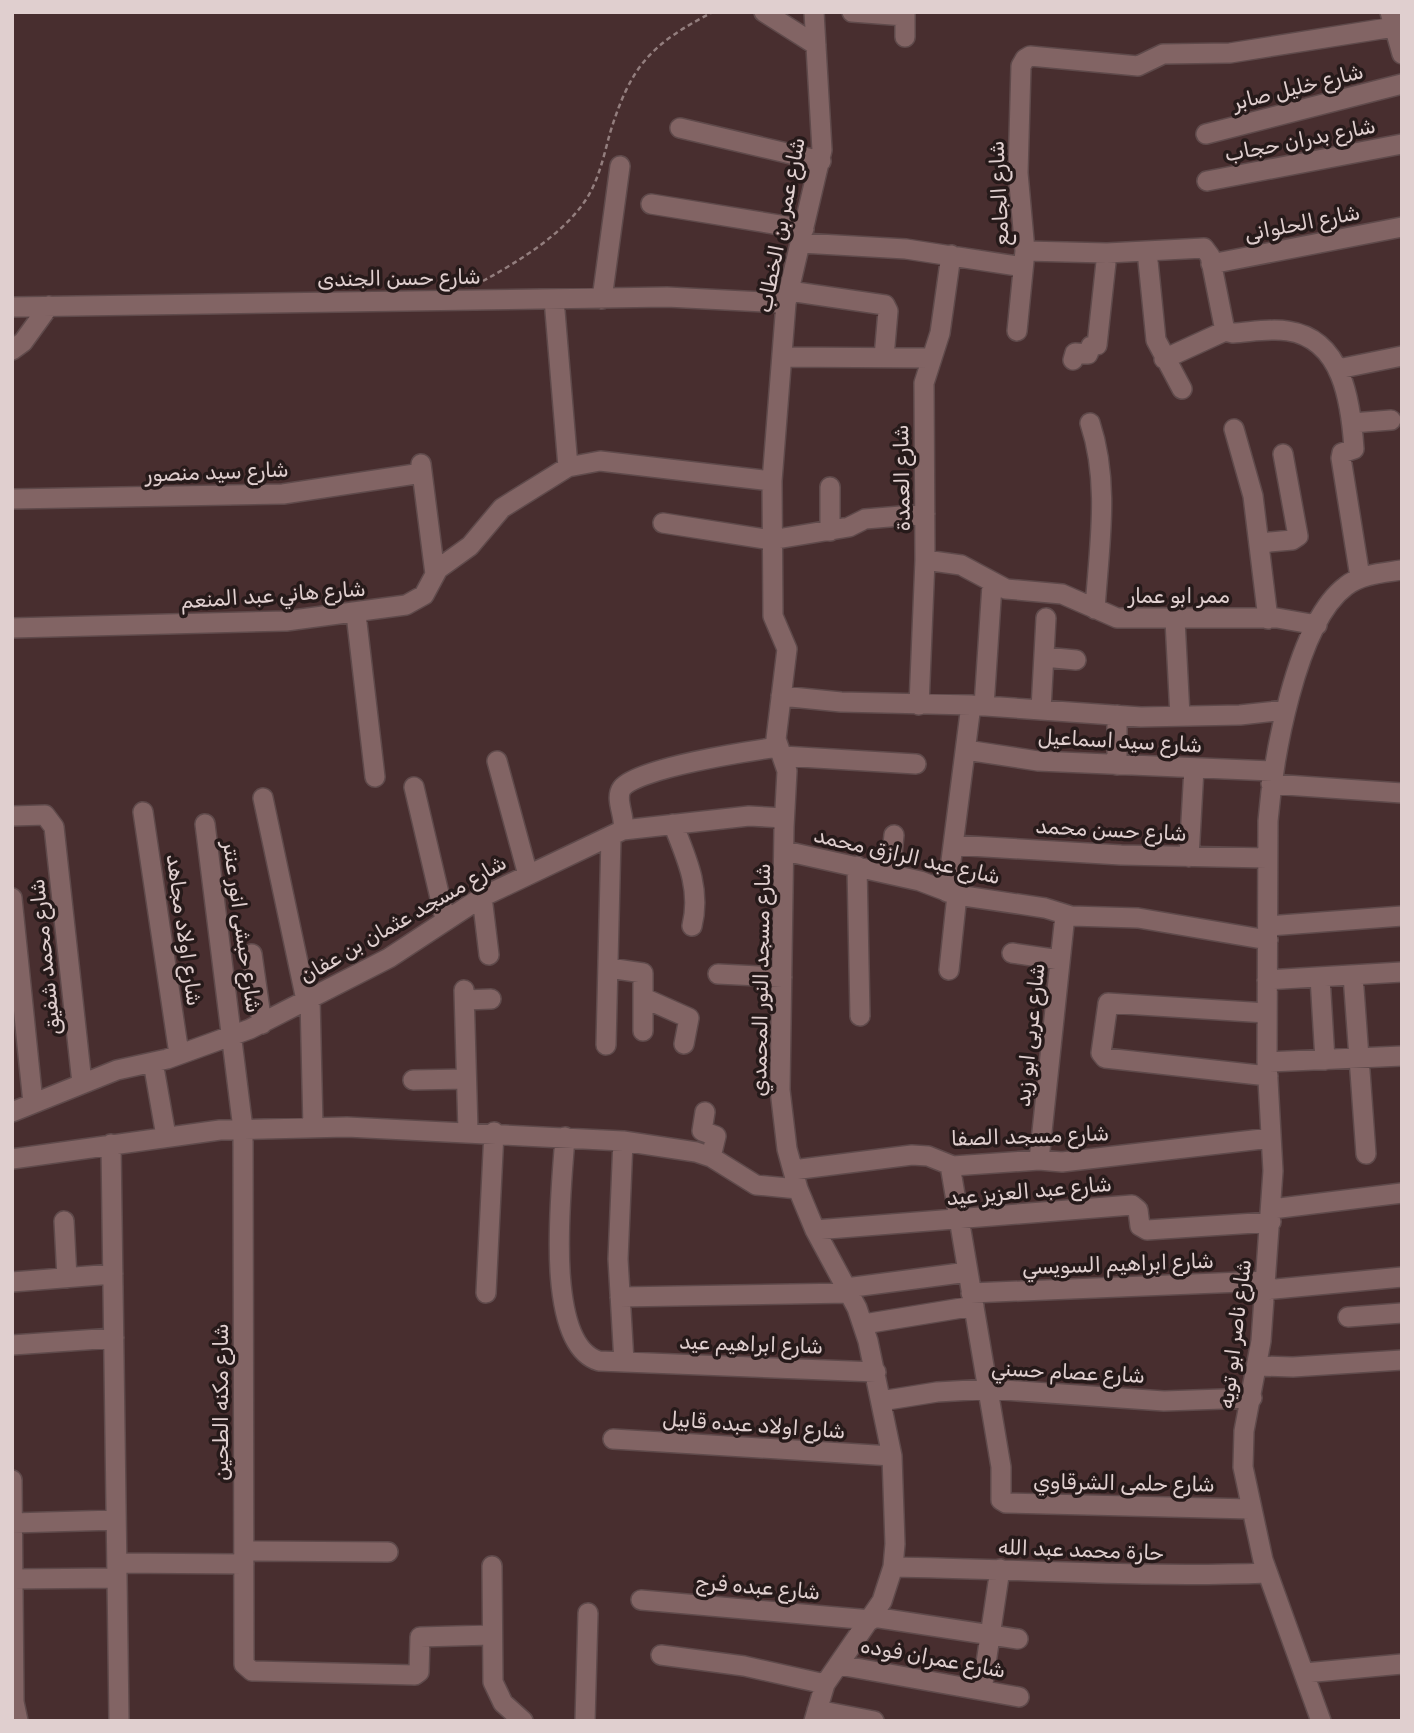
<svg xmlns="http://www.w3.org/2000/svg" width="1414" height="1733" font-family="Rubik,'Noto Sans Arabic',sans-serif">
<rect width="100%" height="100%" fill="#482e2f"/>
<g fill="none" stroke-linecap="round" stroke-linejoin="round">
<defs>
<path id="minor" d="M764,12L816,45
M852,12L905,16
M1390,12L1402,54
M905,37V12
M680,128L821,161
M1206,134L1402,84
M1207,181L1402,144
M651,204L804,229
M801,243L906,249L1023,267
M1025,251L1107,253L1204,248L1210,256L1225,331L1233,333C1251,332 1270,328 1288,331C1343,339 1351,403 1354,449L1342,453L1341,458L1360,577
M1147,251L1156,340L1182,389
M1211,264L1402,227
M789,291L885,305L888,311L884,357
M554,299L568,467
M602,299L620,166
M12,307L667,297L786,303
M1017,331L1025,251L1018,173L1021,66L1025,59L1030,56L1138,66L1163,54L1230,53L1394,27
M12,350L23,342L49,306
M782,357L930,358
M1164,359L1225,331
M1073,360L1075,353L1088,354L1091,346L1097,345L1107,253
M1338,369L1402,356
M1090,423C1110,483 1099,547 1095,609
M1352,423L1391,420
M1234,429L1253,496L1268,619
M421,464L435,574
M830,487V531
M12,499L283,494L422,473
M663,523L771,540L849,527L865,519L925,514
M1260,543L1292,540L1298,536L1283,454
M925,560L961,565L1006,589L1062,594L1117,618H1277L1317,625
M356,614L375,777
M1175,620L1180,716
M12,628L286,621L406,605L424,595L438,569L470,546L502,508L568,467L600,461L772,481
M1044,657L1076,660
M781,696L841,702L971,705L1141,717L1240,715L1285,710
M919,705L925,560L924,383L940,333L951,255
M984,706L992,585
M1041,709L1046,618
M966,750L1038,761L1273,771
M783,756L916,764
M497,761L528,875
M1117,765V715
M1271,784L1402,793
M414,787L445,919
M263,798L306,1000
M143,812L179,1054
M12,816L45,815L54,827L82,1083
M205,824L243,1129L244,1664L252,1671L415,1675L419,1672L420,1637L491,1635
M673,824C687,859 701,889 692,926
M623,830C626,817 614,799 622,788C637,768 750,751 778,747
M953,845L1121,855L1267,858
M785,851L920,881L957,895L1045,908L1071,916L1138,918L1268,940
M1189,857L1194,768
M857,866L860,1016
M890,874L894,835
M947,892L971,705
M482,897L489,955
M12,898L33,1103
M1268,926L1402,916
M1012,953L1060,960
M252,954L262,1024
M609,968L643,973V1031
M949,970L957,895
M718,974L782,977
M1353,975L1366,1154
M1320,977L1325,1060
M1267,980L1402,972
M464,990L468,1131
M310,998L313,1127
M644,998L689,1018L684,1044
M465,1000L491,999
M1267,1013L1108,1003L1101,1053L1105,1058L1268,1076
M606,1045L611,837
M153,1062L166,1136
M1267,1062L1402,1056
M413,1080L466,1079
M12,1112L117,1070L167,1059L250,1029L389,958L482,897L623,830L749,816L784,818
M705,1112L702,1131L716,1136L711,1157
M565,1137C562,1185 542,1344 599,1361L876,1372
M623,1141L618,1259L624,1362
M111,1144L119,1721
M12,1159L220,1130L347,1127L623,1141L696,1152L711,1157L756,1185L798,1189
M1039,1160L1065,915
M950,1165L1001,1467V1500L1006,1503L1250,1509
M793,1170L912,1155L928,1156L953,1166L1039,1160L1062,1162L1271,1138
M1272,1209L1402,1193
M64,1221L67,1278
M815,1230L1132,1205L1138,1210L1140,1226L1147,1230L1271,1222
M12,1282L113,1274
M846,1288L968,1272
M1265,1290L1402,1277
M486,1293L494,1132
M971,1293L1266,1281
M620,1297L849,1293
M1348,1317L1402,1313
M864,1324L974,1306
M12,1345L114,1338
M1258,1366L1293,1367L1402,1360
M881,1401L937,1392L989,1389L1164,1401L1252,1398
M613,1439L892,1456
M12,1480L14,1702L18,1721
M13,1523L116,1520
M244,1551L388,1552
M117,1563L244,1564
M492,1566L493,1682L503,1703L523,1721
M893,1567C1018,1569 1142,1578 1267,1573
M13,1579L117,1578
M641,1600L871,1620
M873,1617L1018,1639
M661,1655L744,1666L825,1684
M839,1665L1019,1697
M1305,1673L1402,1664
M982,1690L1000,1569
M817,1710L874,1721
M585,1721L588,1613
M814,1721L825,1684L882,1601L893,1567L895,1544L892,1456L868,1341L857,1308L815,1230L798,1189L787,1149L780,1090L784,827L787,771L776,739L787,649L773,616L772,481L786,303L822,150L814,12
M1321,1721L1263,1560L1243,1467L1244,1431L1261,1341L1273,1171L1267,1062L1268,821C1273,761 1295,624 1346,586C1361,574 1383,573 1402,570"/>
</defs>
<!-- minor casing -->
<use href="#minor" stroke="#5f4a4b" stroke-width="22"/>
<!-- path -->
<path stroke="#937e7e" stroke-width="2.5" stroke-dasharray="5 3.5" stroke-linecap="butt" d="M483,281C519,261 564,234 587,198C599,179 604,155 610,133C631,65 651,44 713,12"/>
<!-- minor -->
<use href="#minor" stroke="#826464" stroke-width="19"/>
</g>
<g text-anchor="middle" stroke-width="7" stroke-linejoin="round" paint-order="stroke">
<!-- street labels -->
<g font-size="21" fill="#e0cfcf" stroke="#261a1a">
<text transform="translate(1298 87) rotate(-14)" y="7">شارع خليل صابر</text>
<text transform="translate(1300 140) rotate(-11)" y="7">شارع بدران حجاب</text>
<text transform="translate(999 193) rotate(-93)" y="7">شارع الجامع</text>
<text transform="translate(1302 223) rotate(-11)" y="7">شارع الحلوانى</text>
<text transform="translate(781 225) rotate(-79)" y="7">شارع عمر بن الخطاب</text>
<text transform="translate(399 278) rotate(-1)" y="7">شارع حسن الجندى</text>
<text transform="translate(217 472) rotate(-2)" y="7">شارع سيد منصور</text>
<text transform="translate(902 478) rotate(-91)" y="7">شارع العمدة</text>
<text transform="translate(273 595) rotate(-4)" y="7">شارع هاني عبد المنعم</text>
<text x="1179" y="603">ممر ابو عمار</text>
<text transform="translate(1120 741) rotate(3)" y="7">شارع سيد اسماعيل</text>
<text transform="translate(1111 830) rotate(3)" y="7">شارع حسن محمد</text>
<text transform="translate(907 856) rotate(13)" y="7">شارع عبد الرازق محمد</text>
<text transform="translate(403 919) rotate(-30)" y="7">شارع مسجد عثمان بن عفان</text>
<text transform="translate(242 927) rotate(82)" y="7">شارع حبشى انور عنتر</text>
<text transform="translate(184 930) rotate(82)" y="7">شارع اولاد مجاهد</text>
<text transform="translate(45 957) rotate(-96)" y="7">شارع محمد شفيق</text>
<text transform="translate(761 980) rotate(-89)" y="7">شارع مسجد النور المحمدي</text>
<text transform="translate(1030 1035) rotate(-84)" y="7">شارع عربى ابو زيد</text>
<text transform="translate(1030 1136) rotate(-2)" y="7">شارع مسجد الصفا</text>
<text transform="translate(1029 1191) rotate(-5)" y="7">شارع عبد العزيز عيد</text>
<text transform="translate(1118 1264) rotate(-2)" y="7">شارع ابراهيم السويسي</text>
<text transform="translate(1235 1334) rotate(-83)" y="7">شارع ناصر ابو تويه</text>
<text transform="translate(751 1344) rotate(2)" y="7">شارع ابراهيم عيد</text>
<text transform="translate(1068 1372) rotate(3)" y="7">شارع عصام حسني</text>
<text transform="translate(221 1402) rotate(-90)" y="7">شارع مكنه الطحين</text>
<text transform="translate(754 1425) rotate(4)" y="7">شارع اولاد عبده قابيل</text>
<text transform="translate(1124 1483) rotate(1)" y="7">شارع حلمى الشرقاوي</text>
<text transform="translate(1081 1550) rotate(2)" y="7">حارة محمد عبد الله</text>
<text transform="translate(758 1587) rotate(5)" y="7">شارع عبده فرج</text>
<text transform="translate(933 1658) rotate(10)" y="7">شارع عمران فوده</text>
</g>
</g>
<!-- border -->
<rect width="1414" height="1733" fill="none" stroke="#e0cfcf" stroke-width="28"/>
</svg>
